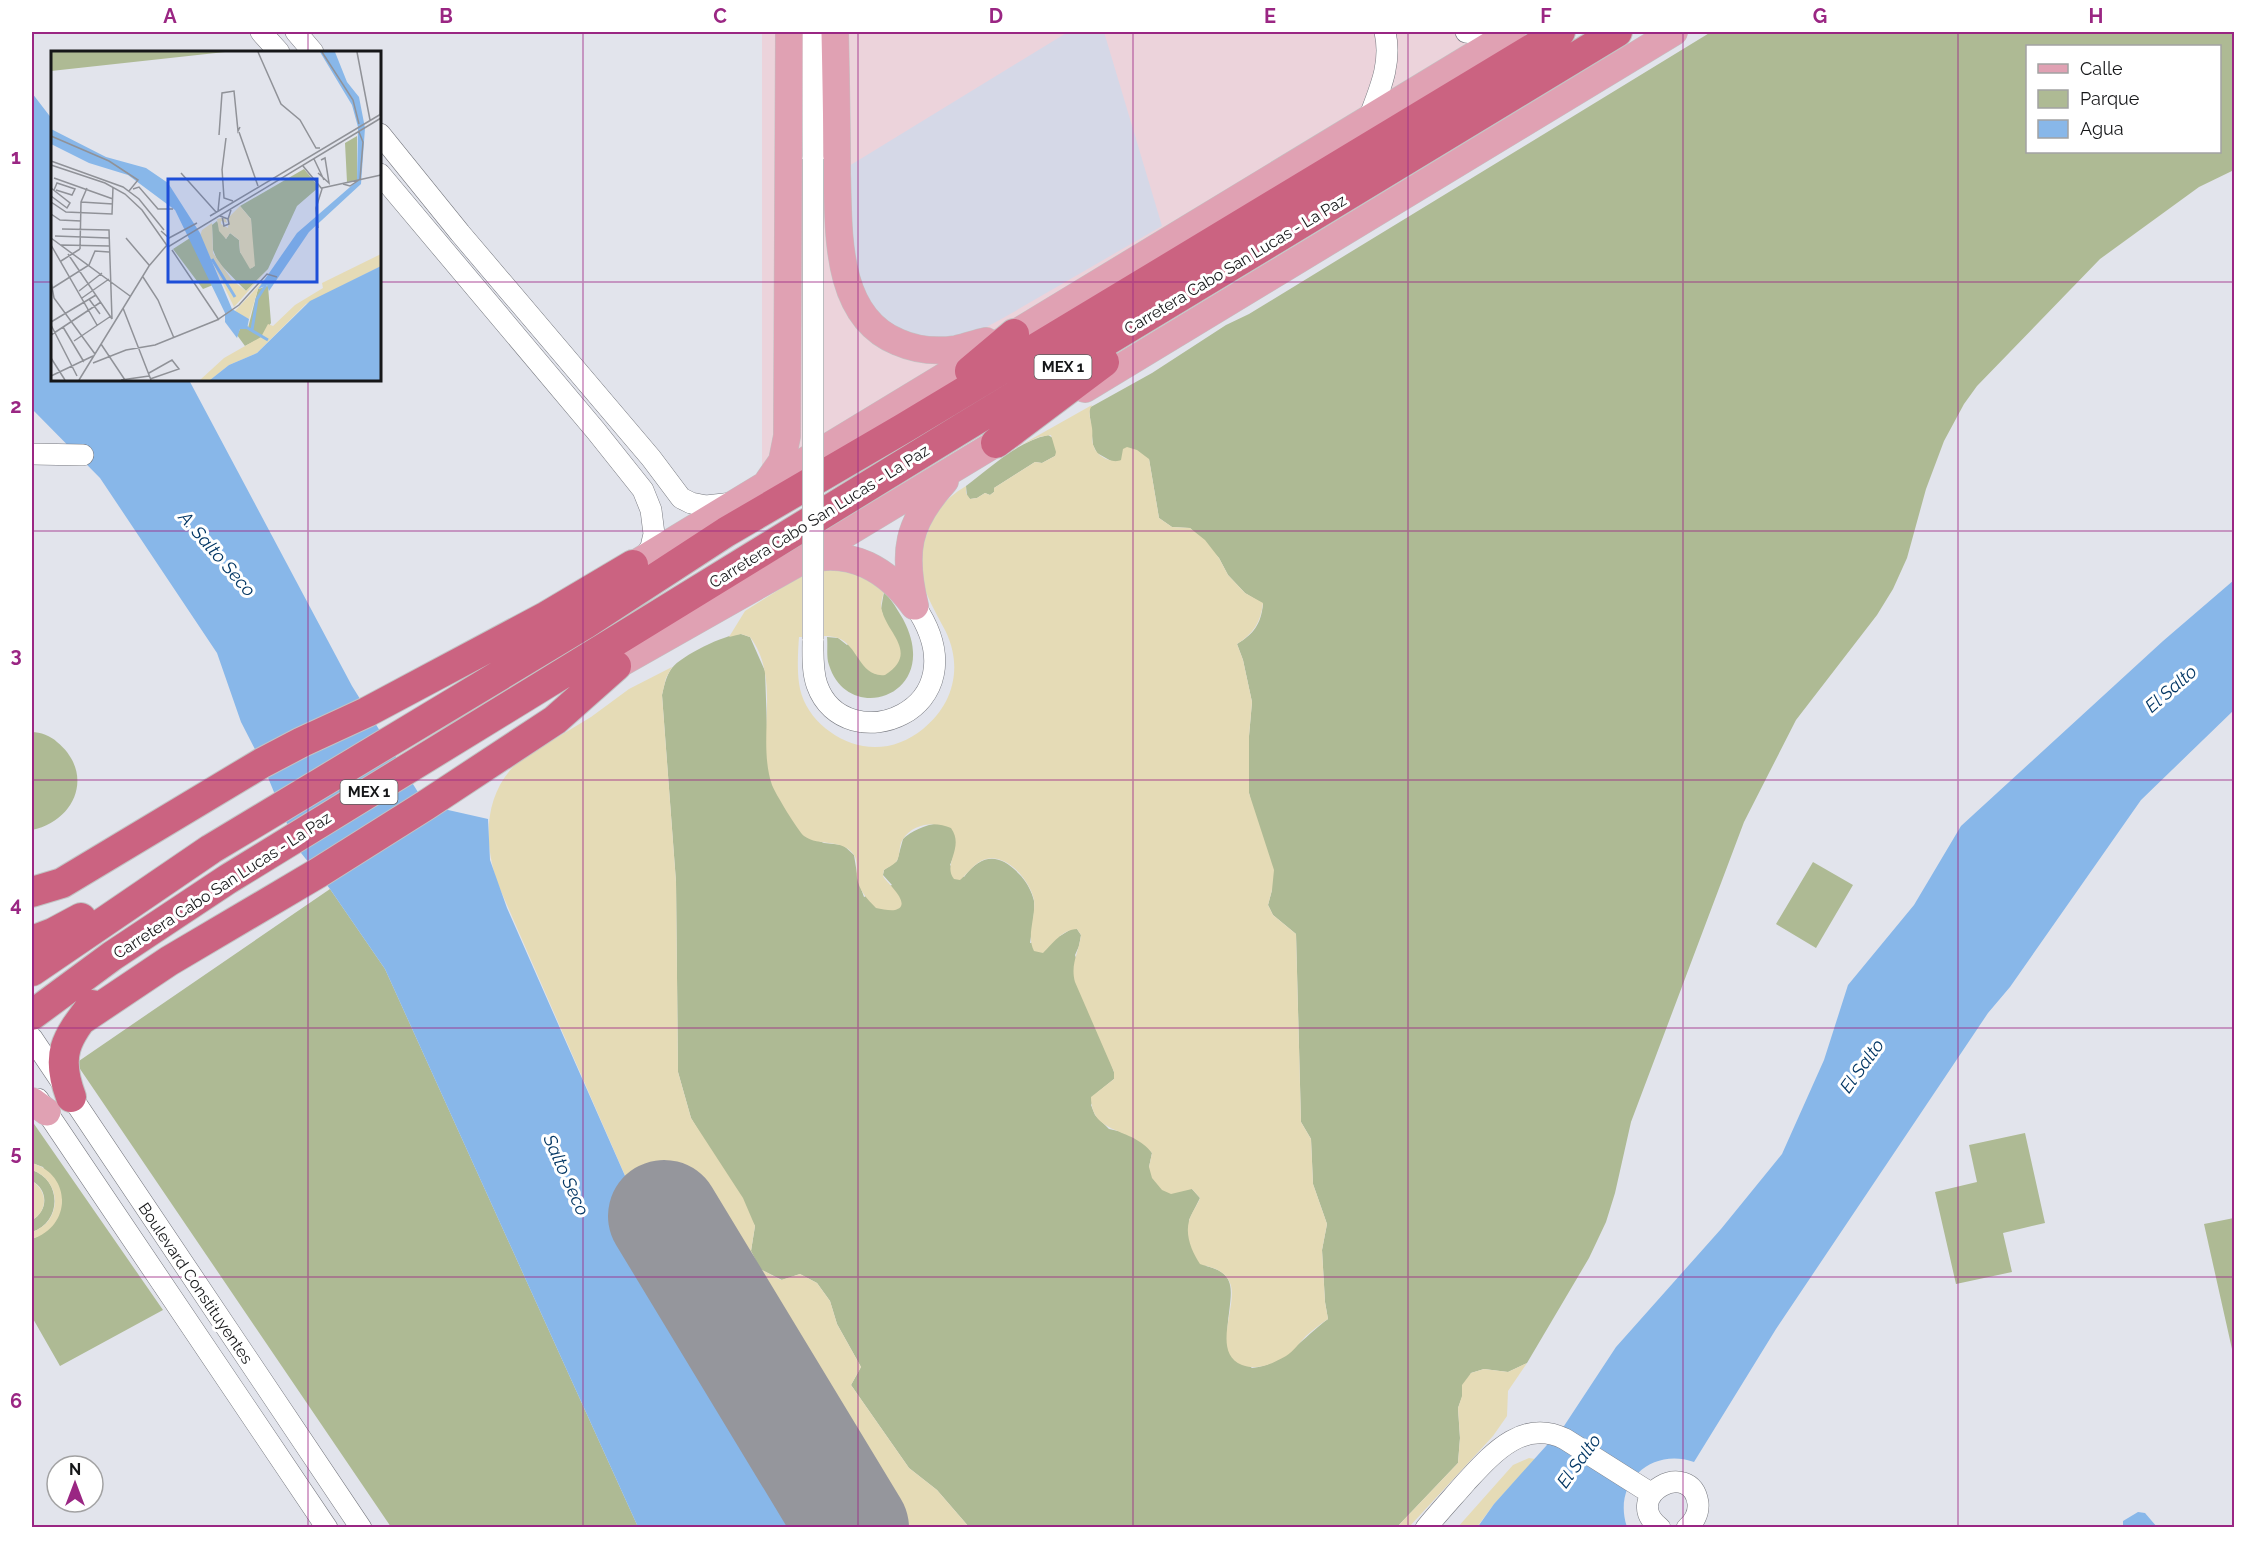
<svg xmlns="http://www.w3.org/2000/svg" width="2266" height="1559" font-family="Raleway,sans-serif">
<rect width="100%" height="100%" fill="#e2e4ec"/>
<!-- commercial -->
<path fill="#ecd3db" d="M762,32H1491L762,474Z"/>
<!-- built -->
<path fill="#d5d8e7" d="M1068,32H1104L1162,226L1005,317L959,342H908L864,307L851,236L849,166Z"/>
<!-- green -->
<path fill="#aeba94" fill-rule="evenodd" d="M1711,32H2234V170L2199,187L2100,259L1977,386L1964,404L1944,441L1926,489L1907,558L1893,589L1877,615L1796,720L1744,822L1631,1122L1615,1193L1606,1222L1589,1258L1527,1363L1508,1372L1484,1369L1471,1373L1458,1408L1460,1438L1458,1463L1397,1527H969L937,1490L909,1468L851,1385L861,1367L837,1324L830,1301L817,1283L800,1274L782,1280L760,1269L751,1251L755,1226L691,1118L678,1072L676,882L662,695C664,686 666,676 672,668C681,656 725,634 741,634C742,634 749,637 750,637L765,671L768,756L773,785L804,835L824,843L843,845L854,855L858,880L864,897L892,885L883,875L884,870L897,861L903,839C916,826 956,811 957,842C957,850 953,858 950,865L964,877C983,852 1001,854 1021,876C1027,883 1032,892 1034,901C1035,914 1032,930 1030,943L1060,936L1073,928L1077,929L1081,935L1079,946L1075,955L1114,1072V1079L1098,1092L1091,1105L1095,1115L1109,1129L1127,1133L1146,1144L1152,1153L1149,1167L1192,1189L1200,1198L1189,1220L1206,1266C1235,1273 1232,1288 1229,1313C1227,1326 1227,1338 1229,1351L1252,1368C1284,1365 1303,1337 1328,1319L1325,1302L1322,1250L1327,1224L1313,1184L1311,1139L1301,1122L1296,934L1273,915L1268,905L1272,890L1249,793V736L1252,702L1243,660L1237,644C1254,634 1261,624 1263,604L1245,593L1228,575L1219,558L1190,528L1172,527L1159,518L1149,459L1113,462L1097,453L1093,445L1089,408L1152,373L1226,325L1249,314ZM2028,46H2220V152H2028Z
M1048,435L1053,438L1057,453L1055,456L1042,463L1035,462L994,488V492L990,495L985,493L977,498L970,499L967,496L966,486C991,467 1017,442 1048,435Z
M884,592C892,600 897,609 903,619C944,696 848,727 829,665C826,657 828,646 827,637L838,638L847,645L883,615L881,609Z
M32,732C40,732 51,736 57,742C95,773 76,821 32,830Z
M1813,862L1853,885L1816,948L1776,924Z
M330,889L385,969L638,1527H391L76,1063Z
M32,1121L163,1310L60,1366L32,1317V1239C49,1232 60,1219 62,1200L43,1167L32,1163Z
M2025,1133L2045,1223L2003,1233L2012,1272L1956,1284L1935,1192L1977,1182L1969,1145Z
M32,1170C62,1180 62,1222 32,1232V1220C48,1211 49,1190 32,1181Z
M2234,1218V1358L2204,1224Z"/>
<!-- sand -->
<path fill="#e5dbb6" d="M1092,405C1087,413 1091,419 1092,428C1093,435 1091,441 1094,447C1097,457 1113,464 1121,460L1123,449L1127,447L1137,450L1149,459L1159,518L1172,527L1190,528L1205,540L1219,558L1228,575L1245,593L1263,603C1261,622 1253,634 1237,644L1243,660L1252,702L1249,736V793L1274,870L1272,890L1268,905L1273,915L1296,934L1301,1122L1311,1139L1313,1184L1327,1224L1322,1250L1325,1302L1328,1319C1320,1324 1313,1330 1306,1336C1299,1343 1294,1351 1286,1356C1271,1364 1259,1371 1242,1365C1210,1352 1239,1304 1230,1283C1224,1269 1212,1268 1200,1264C1192,1252 1185,1236 1189,1221C1191,1213 1197,1206 1200,1198L1192,1189L1171,1194L1162,1190L1152,1178L1149,1167L1152,1153C1132,1126 1091,1136 1091,1097L1114,1079V1072L1075,982C1070,964 1079,952 1081,935L1077,929C1063,929 1052,944 1043,953L1034,951C1026,936 1036,917 1034,900C1030,879 1003,849 981,861C972,866 967,874 960,880L954,879C942,864 965,848 951,828C936,821 913,823 903,839C898,846 901,856 896,862C893,865 887,868 884,870C883,875 882,875 885,879C889,884 913,906 895,910C890,911 882,909 876,908C867,899 859,890 857,878C856,871 858,861 854,855C843,838 819,847 804,836C798,831 775,793 772,785C756,738 782,679 750,637L741,634L729,637L745,611L799,577L822,570L839,569L860,574L884,592C882,598 880,605 882,611C888,634 919,653 885,675C860,678 858,645 838,638C826,634 811,637 799,637C798,651 797,668 799,683C803,715 832,740 863,746C884,750 906,743 923,729C953,705 963,668 946,632C935,610 919,586 919,560C919,552 924,542 927,534C934,512 946,498 966,486V493L970,499L977,498L985,493L990,495L994,492V488L1035,462L1042,463L1055,456L1056,452L1051,435L1039,437L1021,445Z
M672,667L666,678L662,695L676,882L678,1072L691,1118L743,1198L755,1226L751,1251L760,1269L781,1280L800,1274L817,1283L830,1301L837,1324L861,1367L851,1385L909,1468L937,1490L969,1527H797L644,1219L497,882C483,839 484,792 520,760L591,717L629,689Z
M32,1163C72,1175 72,1226 32,1239V1232C63,1222 62,1180 32,1170Z
M32,1181C48,1191 48,1211 32,1220Z
M1527,1363L1508,1391L1507,1416L1493,1436L1409,1527H1397L1458,1463L1460,1438L1458,1408L1462,1396V1385L1471,1373L1484,1369L1508,1372Z
M1529,1458L1535,1459L1494,1504L1477,1527L1457,1528L1513,1465Z"/>
<!-- water -->
<path fill="#88b7e9" d="M32,93L52,119V380H189L352,686L426,805L488,819L490,860L507,908L644,1219L797,1527H638L385,969L330,889L297,848L262,763L241,722L217,653L100,478L32,409Z
M2234,580V710L2141,800L2010,987L1988,1013L1776,1329L1694,1462C1651,1447 1612,1483 1627,1527L1477,1528L1494,1504L1564,1426L1616,1347L1721,1229L1782,1154L1824,1060L1848,985L1914,905L1961,826L2163,641Z
M2138,1512L2145,1513L2157,1527H2123V1521Z"/>
<g fill="none" stroke-linecap="round" stroke-linejoin="round">
<!-- runway -->
<path stroke="#95969c" stroke-width="112" d="M664,1216L853,1528"/>
<defs>
<path id="minor" d="M261,32L279,52
M296,32L313,52
M813,32V159
M1466,32L1502,37
M1369,118C1380,89 1392,63 1385,32
M380,134L460,233L651,458L681,498L691,503L706,506L733,503
M380,174L596,431L643,490L651,510L654,534L651,547L643,559
M32,454L83,455
M813,639C813,654 812,671 817,685C844,762 986,712 915,606
M32,1038L361,1528
M38,1099L327,1528
M1426,1528C1439,1512 1453,1497 1466,1482C1492,1454 1523,1418 1565,1439L1652,1494
M1660,1528C1619,1496 1691,1457 1698,1503C1699,1513 1694,1522 1687,1528"/>
<path id="major" d="M835,32C836,79 837,126 837,173C839,231 834,316 898,342C916,350 936,352 956,349C967,347 976,343 986,341
M1085,389L1674,32
M768,481L782,461L787,436L789,32
M806,560C851,548 888,570 914,606
M633,565L1512,32
M915,606C902,552 907,523 945,481
M616,666L796,564L1013,433
M32,1101L47,1112"/>
<path id="highway" d="M970,371L1014,334
M996,443L1104,362
M32,892L62,883L262,763L302,742L367,712L547,616L633,565
M32,941L53,933L81,918
M32,971L211,849L585,624L726,532L904,428L1560,32
M32,1015L112,956L228,879L964,427L1617,32
M81,1020L169,961L318,873L426,805L555,720L616,666
M71,1097C55,1054 66,1039 92,1005"/>
</defs>
<!-- minor casing -->
<use href="#minor" stroke="#76787f" stroke-width="22"/>
<!-- major casing -->
<use href="#major" stroke="#c2c3c3" stroke-width="28"/>
<!-- highway casing -->
<use href="#highway" stroke="#c2c3c3" stroke-width="32"/>
<!-- minor -->
<use href="#minor" stroke="#fff" stroke-width="21"/>
<!-- major -->
<use href="#major" stroke="#e0a1b3" stroke-width="27"/>
<!-- highway -->
<use href="#highway" stroke="#cb6381" stroke-width="30"/>
<defs>
<path id="minor-bridge" d="M813,159V639"/>
</defs>
<!-- minor-bridge casing -->
<use href="#minor-bridge" stroke="#76787f" stroke-width="22" stroke-linecap="butt"/>
<!-- minor-bridge -->
<use href="#minor-bridge" stroke="#fff" stroke-width="21"/>
</g>
<!-- grid -->
<path fill="none" stroke="#9a2683" stroke-width="1.5" stroke-opacity="0.55" d="M308,32V52M583,32V1528M858,32V1528M1133,32V1528M1408,32V1528M1683,32V1528M1958,32V1528M32,282H52M380,282H2234M308,380V1528M32,531H2234M32,780H2234M32,1028H2234M32,1277H2234"/>
<g text-anchor="middle" stroke-width="6" stroke-linejoin="round" paint-order="stroke">
<!-- shield labels -->
<g fill="#fff" stroke="#5c5d5e" stroke-width="1.5">
<rect x="1034.5" y="355" width="57" height="24" rx="4.5"/>
<rect x="340.5" y="780" width="57" height="24" rx="4.5"/>
</g>
<g font-size="15" font-weight="bold" fill="#161719">
<text x="1063" y="372">MEX 1</text>
<text x="369" y="797">MEX 1</text>
</g>
<!-- street labels -->
<g font-size="16" fill="#161719" stroke="#fff">
<text transform="translate(1235 264) rotate(-31)" y="6">Carretera Cabo San Lucas - La Paz</text>
<text transform="translate(819 516) rotate(-32)" y="6">Carretera Cabo San Lucas - La Paz</text>
<text transform="translate(222 885) rotate(-33)" y="6">Carretera Cabo San Lucas - La Paz</text>
<text transform="translate(196 1283) rotate(56)" y="6">Boulevard Constituyentes</text>
</g>
<!-- water labels -->
<g font-size="18" font-style="italic" fill="#023664" stroke="#fff">
<text transform="translate(217 554) rotate(49)" y="6">A. Salto Seco</text>
<text transform="translate(2171 689) rotate(-41)" y="6">El Salto</text>
<text transform="translate(1862 1066) rotate(-54)" y="6">El Salto</text>
<text transform="translate(566 1175) rotate(66)" y="6">Salto Seco</text>
<text transform="translate(1579 1461) rotate(-54)" y="6">El Salto</text>
</g>
</g>
<!-- overview -->
<g transform="translate(51 51)">
<rect width="330" height="330" fill="#e2e4ec"/>
<path d="M0,1H174L0,20ZM306,85V129L296,131L294,92ZM253,118L268,136L246,155L217,218L195,240L167,211L162,199L161,174L166,170L175,188L179,182L188,189L189,201L202,217L200,168L189,155ZM139,187L162,234L152,238L122,198ZM217,235L220,272L210,287L194,295L186,284L189,278L197,277L207,238Z" fill="#aeba94"/>
<path d="M189,155L200,168L204,215L199,218L189,201L188,189L179,182L175,188L168,180L166,168L174,166L176,172L170,170V173L177,177L178,166ZM161,172L162,202L181,229L195,240L217,218L183,256L149,185L151,179ZM330,203V215L255,253L206,302L178,314L159,329H149L173,307L210,286L217,273L222,275L244,254L272,237L271,232ZM218,224L207,238L198,268L183,261Z" fill="#e5dbb6"/>
<path d="M269,1H284L296,31L308,46L314,77L310,133L258,181L218,240L216,234L207,238L246,182L306,130L307,76L301,54ZM0,78L55,106L95,117L117,132L149,182L181,258L198,268L196,278H189L186,287L174,271V262L124,159L77,124L38,112L0,93ZM330,215V329H159L178,314L206,302L259,250Z" fill="#88b7e9"/>
<path fill="none" stroke="#88b7e9" stroke-width="3" d="M161,208L184,246M195,276L217,289M201,279L206,248L215,234"/>
<path fill="none" stroke="#909298" stroke-width="1.5" d="M207,1L230,53L249,69L265,97H269M271,1L302,49L308,73M306,1L319,69M329,63L330,16M188,81L207,135M308,81L312,91L309,128M168,84L171,42L183,40L187,80L189,76M0,85L58,110L87,129L78,140M263,108L273,129M0,110L72,136L88,148L113,179M0,114L54,132L74,143L91,159L117,196L330,67M252,115L271,138L265,157L267,177M171,118L173,147L182,150M171,119L175,87M130,122L165,161M267,122L278,132L274,107L270,109M3,127L62,148M292,133L299,135L308,129M0,137L19,152L16,157L0,145M271,137L330,124M82,138L88,136L107,158H122M3,139L6,132L24,138L21,144L5,139M0,151L15,161L61,163L62,136M30,151L62,153M167,160L169,141M0,163L9,169L30,170M159,165L330,63M169,165L177,168L180,159M171,165L173,175L178,173L177,168M11,178L58,179L61,268M110,180L118,187L146,172M4,185L58,187M0,187L79,245M75,187L98,214M0,194L46,274M10,194L58,195M29,198L30,151L36,137M121,199L168,269M17,203L61,268M10,210L29,198M92,226L107,249L123,287M0,231L3,247L44,303M0,238L38,214L44,200L58,201M28,240L51,222M31,247L58,228M38,248L49,263M72,257L100,329M0,271L45,244M0,274L26,325M12,276L33,311M0,284L50,251M23,290L60,265M50,293L74,329M0,307L14,329M42,312L75,299L104,294L166,269L188,254L216,223L226,226M98,322L121,309L128,318L99,328M0,325L42,305M28,329L98,215L116,194M70,329L98,325"/>
<path fill="#1d4ed8" fill-opacity="0.15" stroke="#1d4ed8" stroke-width="3" d="M117,128H266V231H117Z"/>
<rect width="330" height="330" fill="none" stroke="#161719" stroke-width="3"/>
</g>
<!-- border -->
<rect width="2266" height="1559" fill="none" stroke="#ffffff" stroke-width="66"/>
<!-- legend -->
<rect x="2026" y="45" width="195" height="108" fill="#ffffff" stroke="#a2a2a3" stroke-width="1.5"/>
<rect x="2038" y="64" width="30" height="9" fill="#e0a1b3" stroke="#a2a2a3" stroke-width="1.5"/>
<text x="2080" y="75" font-size="18" fill="#161719">Calle</text>
<rect x="2038" y="90" width="30" height="18" fill="#aeba94" stroke="#a2a2a3" stroke-width="1.5"/>
<text x="2080" y="105" font-size="18" fill="#161719">Parque</text>
<rect x="2038" y="120" width="30" height="18" fill="#88b7e9" stroke="#a2a2a3" stroke-width="1.5"/>
<text x="2080" y="135" font-size="18" fill="#161719">Agua</text>
<!-- north arrow -->
<g transform="translate(75 1484)"><circle r="28" fill="#ffffff" stroke="#a2a2a3" stroke-width="1.5"/>
<path d="M0-4.5L10 22L0 15L-10 22Z" fill="#9a2683"/>
<text y="-9" font-size="16" font-weight="bold" text-anchor="middle" fill="#161719">N</text>
</g>
<rect x="33" y="33" width="2200" height="1493" fill="none" stroke="#9a2683" stroke-width="2"/>
<g font-size="20" text-anchor="middle" font-weight="bold" fill="#9a2683">
<text x="170" y="23">A</text>
<text x="446" y="23">B</text>
<text x="720" y="23">C</text>
<text x="996" y="23">D</text>
<text x="1270" y="23">E</text>
<text x="1546" y="23">F</text>
<text x="1820" y="23">G</text>
<text x="2096" y="23">H</text>
<text x="16" y="164">1</text>
<text x="16" y="413">2</text>
<text x="16" y="662">3</text>
<text x="16" y="911">4</text>
<text x="16" y="1160">5</text>
<text x="16" y="1408">6</text>
</g>
</svg>
